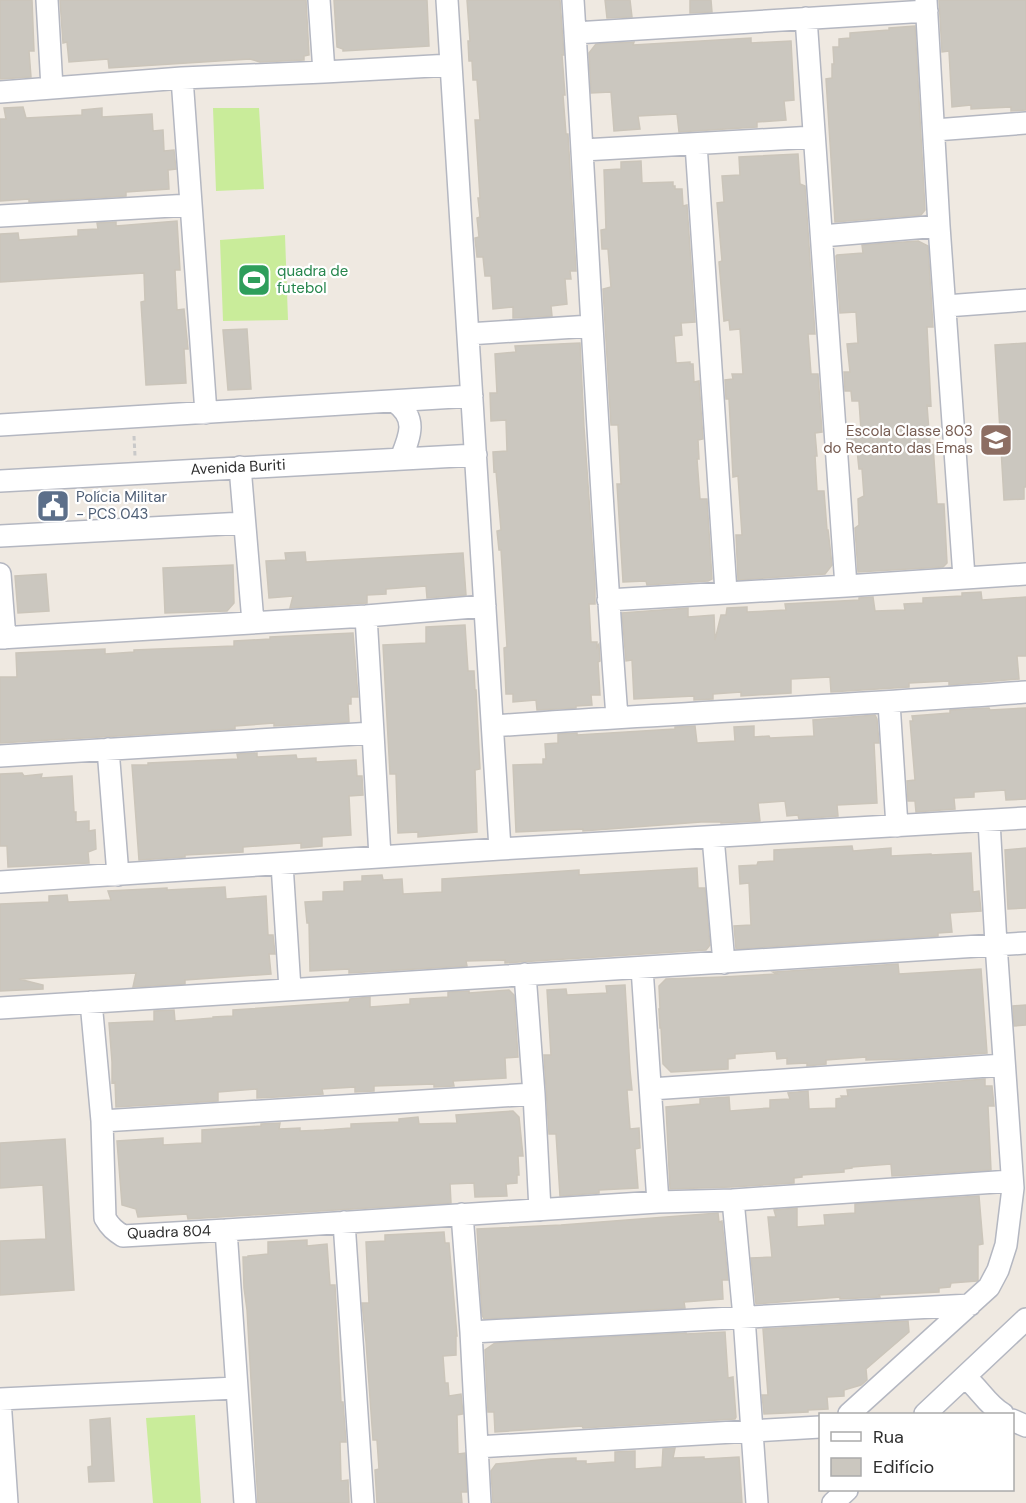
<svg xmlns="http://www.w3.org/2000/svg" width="1026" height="1503" font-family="'DM Sans',sans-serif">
<rect width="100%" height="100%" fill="#efe9e1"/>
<!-- pitch -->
<path fill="#c9ec9a" d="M213,108H259L264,189L216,191Z
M285,235L288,320L223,321L220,240Z
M195,1415L201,1503H153L146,1418Z"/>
<!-- building -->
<path fill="#cbc7bf" stroke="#cbc5ba" stroke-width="1.5" d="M0,0H32L34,51H29L31,77L0,79Z
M60,0H306L309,55L304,56V60L260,62L250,59L109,68L108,59L69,62L67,42L63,43Z
M334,0H427L429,46L343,51V49L337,47Z
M467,0H560L564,55H562L565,95H563L566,134H568L576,271H570L571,279H565L567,304L551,306L552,316L513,318V307L493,309L491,276H485L483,257H477L475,238L479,237L477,218L480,217L478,198H480L475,120H480L477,80H473L472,61H469L468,41H470Z
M605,0H630L632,17L607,18Z
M690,0H711L712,12L690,13Z
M939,0H1026V110L1011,111V107L971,109V105L952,107L949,51L942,52Z
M915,26L925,210L921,215L835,222L826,79L832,78V64H834L833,47H839V39L850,38V33L889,30V28Z
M751,38V43L791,41L794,100L784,101L786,120L757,122V127L679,132L677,114L638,116L640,129L614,131L611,92L591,93L589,53L596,44L634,42L633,45Z
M23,107L26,118L82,115V110L102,108V117L152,114L153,131L163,130L164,151L174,150L176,169L168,170L169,189L126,192V196L29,202V199L0,201V119H6L4,108Z
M798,154L800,184L805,186L815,334H808L811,374H818L822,432L815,433L817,456H815L817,491H824L827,530H828L832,565L825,574L738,580L736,535H742L738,476L733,477L729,399H726L725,380L733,379L732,374H743L740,329L730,330L729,320L724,321L719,262L722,261L717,203L724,202L722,176L740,175L739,157Z
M641,161L642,183L673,182V186H675V189H682L683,206L687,205L695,322L681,323L682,335L674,336L676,363L690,362V364H693L694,382L699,381L703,439L698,440L699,459H697L700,499H707L712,579L708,581L647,585L646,581L623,582L617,484H621L618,425H611L603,289L611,287L608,249H602L601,230L606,229L604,170L621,169V162Z
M177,221L180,270H175L177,310L184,309L188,349H184L186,383L146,385L141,302L145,301L144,273L0,282V234L18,233L19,240L78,236V230L98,229L97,223L116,222V226Z
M918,241L928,246L933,327H927L931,406L927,405L930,445H933L937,504H944L947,563L943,567L858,572L855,528L859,525L858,499L864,496L862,469H859L857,450L849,451L848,431L861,430L859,401H852L851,391H845L844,372H850L847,344L858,343L856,312L840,313L836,256L837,255L863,253L862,245Z
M247,329L251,389L228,390L223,330Z
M580,343L584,427L595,584V604H589L591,642H597V647L599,644L600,661L598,662L600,695H591L592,705L576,706V708L537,710L536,700L513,702V694H506L504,648L507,647L501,550H499L497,531L501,530L496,471L494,472L493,452L507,451L506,420L491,421L490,393H497L495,354L516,352L515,346Z
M1026,343V487H1024V499L1004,500L995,345Z
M305,552L306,562L463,553L466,595L427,598L426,586L386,589V594L367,595V603L290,608L293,596L269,598L266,561L286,560L285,553Z
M233,565L234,603L227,611L165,613L163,568Z
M46,574L49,611L18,613L15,576Z
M981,592L982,600L1026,597V656H1017L1019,679L949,685V681L909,683V687L831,692L830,677L791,679V693L741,696V692L713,694V699L694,700V696L634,699L632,660L626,661L622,613L688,608V617L714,615L715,640L721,615H726L727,608L747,607V612L786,610L785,604L859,600V598L873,597L875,611L905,610L904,604L923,603V598L962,596V593Z
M465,625L468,671H474L475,690H476L480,769L475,770L477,832L418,837V832L398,833L396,774H390L383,645L426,643V627Z
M353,633L358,697H351V704H348L349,722L274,726V723L235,726V729L0,743V677H17L16,653L105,649V654L134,652V650L234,646V641L270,639V637Z
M989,708L990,710L1026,708V799L1006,800L1005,790L974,792V797L954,798L955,809L916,812L915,801H908L907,781L915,780L910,721H913L912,716L950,713V710Z
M875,715L877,719L879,743H874L877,803L837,805L838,816L799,819L798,815L787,816L785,801L758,803L760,821L721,823V822H701L583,831V829L516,832L513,765L543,764V759H546L545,744L558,743V734L577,733V735L675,729V727L695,726L697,743L735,741L734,727L754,726V737L769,736L770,738L814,736L813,720Z
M257,753V757L296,755L297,759L316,758V762L356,760L357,776H362L363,795L349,796L351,835L322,837V846L301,848V843L243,847V852L185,855V857L139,860L132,765H148V763L238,759L237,754Z
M22,773L24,776L42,774L41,778L72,776L74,812H76V822L89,821V831L95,830L96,849L88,852L89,863L8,867L7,846H0V774Z
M852,846L853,851L891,848V856L931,854V855L971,853L973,892L979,891L981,911L950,913L952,932L938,933V936L736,949L734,926L751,925L749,883L740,884L739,866L757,865L758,862L774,861V850Z
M1026,848V908L1008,909L1005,850Z
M697,868L698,888H705L710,945L706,950L505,963V960L466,961L467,966L349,973V969L310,971L309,923H307L305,902L323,901V892L344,891V882L362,881V876L382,875L383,880L402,879L403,894L442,892V879L579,870V875Z
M225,887L226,899L266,896L268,935H273L275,954H269L271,974L185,980V984L133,987L136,973L19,979L43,985V989L0,991V904L49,902V896L67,895L68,902L111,900L108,891L167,888V890Z
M898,964L899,974L981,969L987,1053L905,1059L866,1060V1057L826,1060V1064L807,1066V1063L787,1064V1058L777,1059L776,1051L735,1054V1058L728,1059V1069L671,1072L663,1064L661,1028H660L659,1009H660L659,986L666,979L722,977L777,974L773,972Z
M625,985L630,1070L632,1090H627L630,1129L639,1128L640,1148L635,1149L638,1188L599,1190V1193L560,1196L556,1134H549L544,1055H551L547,990L566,989L567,995L607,993L606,986Z
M509,990L514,995L518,1057L505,1058L506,1078L453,1081L454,1086L434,1087V1084L374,1086V1091L355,1092V1087L322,1089L323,1094L278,1097L257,1098V1089L218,1092V1101L116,1107L115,1082L112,1083V1062L109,1023L154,1021V1011L174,1010L175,1021L213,1018V1017L233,1016V1010L349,1002L350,999L370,997V1007L410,1004V999L448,997V992L469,991V993Z
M1026,1005V1025L1014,1026L1013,1006Z
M985,1079V1086H992L994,1106H988L991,1170L892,1176L891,1164L852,1167V1168L844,1169V1172L802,1175V1177L794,1178V1183L732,1187L670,1189L666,1107L700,1104V1099L729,1097L730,1111L770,1108V1100L790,1099L788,1093L808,1091L809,1109L836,1108V1099L842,1098L841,1096H848L847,1090Z
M513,1111L519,1117L523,1156H518L519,1175H517V1183L506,1184L507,1196L475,1197L474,1183L450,1184L451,1203L188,1219L187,1214L138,1217L136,1209L122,1205L117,1141L163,1138V1145L202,1143V1130L261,1126V1124L280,1123L279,1129L300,1128V1131L324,1130L351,1128V1124L399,1122V1119L418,1117L419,1124L457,1123L456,1115Z
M65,1139L74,1290L0,1295V1241L46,1239L43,1185L0,1188V1143Z
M979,1196L983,1244L978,1245V1280L977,1281L951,1283L950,1287L939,1288V1292L879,1295L880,1297L840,1299V1297L756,1304L751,1258L772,1257L768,1217H776L774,1210L797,1208V1227L825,1225L824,1215L855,1213V1204Z
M718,1213L719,1222L722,1221L728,1280H722L723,1299L684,1302L685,1308L484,1319L482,1315L477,1229L561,1225Z
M444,1232L445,1243H449L457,1336H456V1355L443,1356L445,1383H448L449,1396L461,1394L463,1414L457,1415L458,1454L465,1453L467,1492H461L462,1503H377L375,1470L379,1469L377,1440H373L366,1342L362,1303H369L366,1242L385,1241V1235Z
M307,1240V1246L327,1244L330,1285H335L341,1402H343L346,1442H340L341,1481L348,1480L349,1503H258L247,1310L244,1288L243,1257H248V1256L268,1254V1242Z
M908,1321L909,1332L866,1369L867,1380L861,1385L844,1390V1396L827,1397L828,1409L808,1410V1412L764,1414L762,1395H768L763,1329Z
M725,1332L728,1378L733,1377L736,1417L735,1419L583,1428L582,1426L495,1432L494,1412H488L485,1350L495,1343L686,1333V1334Z
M110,1418L114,1481L89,1482L88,1467L92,1466L90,1420Z
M675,1448L673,1458L704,1457V1459L739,1457L742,1503H493L491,1471L496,1464L550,1459L576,1458V1461H586V1464L615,1462V1452L635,1451V1469L662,1467L663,1449Z"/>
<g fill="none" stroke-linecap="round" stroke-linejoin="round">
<defs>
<path id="minor" d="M47,0L52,88
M319,0L324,72
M447,0L500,849
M573,0C588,239 599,478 617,717
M926,0L939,226L964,577
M806,18L846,586
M575,33L927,11
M182,78L206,413
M0,92L182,78L324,72L451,65
M935,130L1026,123
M696,144L726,592
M583,150L814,137
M0,216L190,205
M822,236L939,226
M946,306L1026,300
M468,334L591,326
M395,402C418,418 410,436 401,458
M0,425L472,396
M240,467L253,622
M0,481L476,455
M0,536L244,523
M0,574L5,638
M608,600L846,586L1026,574
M366,616L373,733
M0,638L366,616L485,606
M889,703L897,826
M493,726C670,713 848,706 1026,692
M108,749L118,875
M0,756L373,733L380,857
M713,837L724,963
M282,864L290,989
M0,882L500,849L1026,818
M642,968L658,1202
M525,974L534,1094L540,1210
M91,1002L102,1121L105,1218C110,1227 115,1231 123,1236L226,1230L245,1503
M0,1008L1026,943
M651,1089L1004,1065
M102,1121L534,1094
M733,1200L744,1317L757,1503
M462,1214L471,1332L480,1503
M344,1222L363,1503
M226,1230L658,1202L733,1200L1011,1181
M471,1332L970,1305
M965,1377C979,1388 987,1405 1003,1414
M0,1399L236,1388
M0,1399L7,1503
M849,1414L989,1287L998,1270L1006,1245L1013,1188L996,944L989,821
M925,1414L1026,1319
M1012,1420L1026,1426
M477,1447L820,1427
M833,1503L847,1490"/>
</defs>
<!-- minor casing -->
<use href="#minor" stroke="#b4b7c1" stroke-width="24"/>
<!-- path -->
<path stroke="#c9c9c9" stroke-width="3" stroke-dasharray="4.5 3" stroke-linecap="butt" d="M134,436L135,456"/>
<!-- minor -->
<use href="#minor" stroke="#fff" stroke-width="21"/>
</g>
<!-- icons -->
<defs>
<symbol id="stadium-square" viewBox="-11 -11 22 22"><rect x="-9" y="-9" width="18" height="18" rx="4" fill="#2e9e5b" stroke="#fff"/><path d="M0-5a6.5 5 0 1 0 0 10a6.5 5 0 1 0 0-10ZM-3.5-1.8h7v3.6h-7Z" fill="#fff"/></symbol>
<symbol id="school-square" viewBox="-11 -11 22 22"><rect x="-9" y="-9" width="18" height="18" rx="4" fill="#8d6e63" stroke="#fff"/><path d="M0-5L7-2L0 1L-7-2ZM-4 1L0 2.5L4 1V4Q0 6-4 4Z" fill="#fff"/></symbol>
<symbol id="civic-square" viewBox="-11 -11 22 22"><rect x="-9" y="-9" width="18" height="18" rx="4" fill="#5c6f8a" stroke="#fff"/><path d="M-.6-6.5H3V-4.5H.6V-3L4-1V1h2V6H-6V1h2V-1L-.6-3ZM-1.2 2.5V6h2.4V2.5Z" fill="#fff"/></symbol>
</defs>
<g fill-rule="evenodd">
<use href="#stadium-square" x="235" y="261" width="38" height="38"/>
<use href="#school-square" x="977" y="421" width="38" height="38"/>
<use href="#civic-square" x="34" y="487" width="38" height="38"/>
</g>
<g text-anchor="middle" stroke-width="4.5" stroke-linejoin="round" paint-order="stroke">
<!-- leisure labels -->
<g font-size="15" fill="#27864d" stroke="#fff" text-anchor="start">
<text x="277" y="276">quadra de<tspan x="277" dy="17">futebol</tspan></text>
</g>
<!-- education labels -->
<g font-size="15" fill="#785e54" stroke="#fff" text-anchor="end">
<text x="973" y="436">Escola Classe 803<tspan x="973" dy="17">do Recanto das Emas</tspan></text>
</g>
<!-- street labels -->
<g font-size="15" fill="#2e2e2e" stroke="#fff">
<text transform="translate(238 467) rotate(-3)" y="5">Avenida Buriti</text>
<text transform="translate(169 1232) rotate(-2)" y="5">Quadra 804</text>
</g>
<!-- service labels -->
<g font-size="15" fill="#4e5e75" stroke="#fff" text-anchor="start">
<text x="76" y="502">Polícia Militar<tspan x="76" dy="17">- PCS 043</tspan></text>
</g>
</g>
<!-- legend -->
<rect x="819" y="1413" width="195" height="78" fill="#ffffff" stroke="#ababab" stroke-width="1.5"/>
<rect x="831" y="1432" width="30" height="9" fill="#ffffff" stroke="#ababab" stroke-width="1.5"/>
<text x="873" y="1443" font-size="18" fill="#2e2e2e">Rua</text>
<rect x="831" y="1458" width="30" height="18" fill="#cbc7bf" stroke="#ababab" stroke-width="1.5"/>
<text x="873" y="1473" font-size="18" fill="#2e2e2e">Edifício</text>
</svg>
